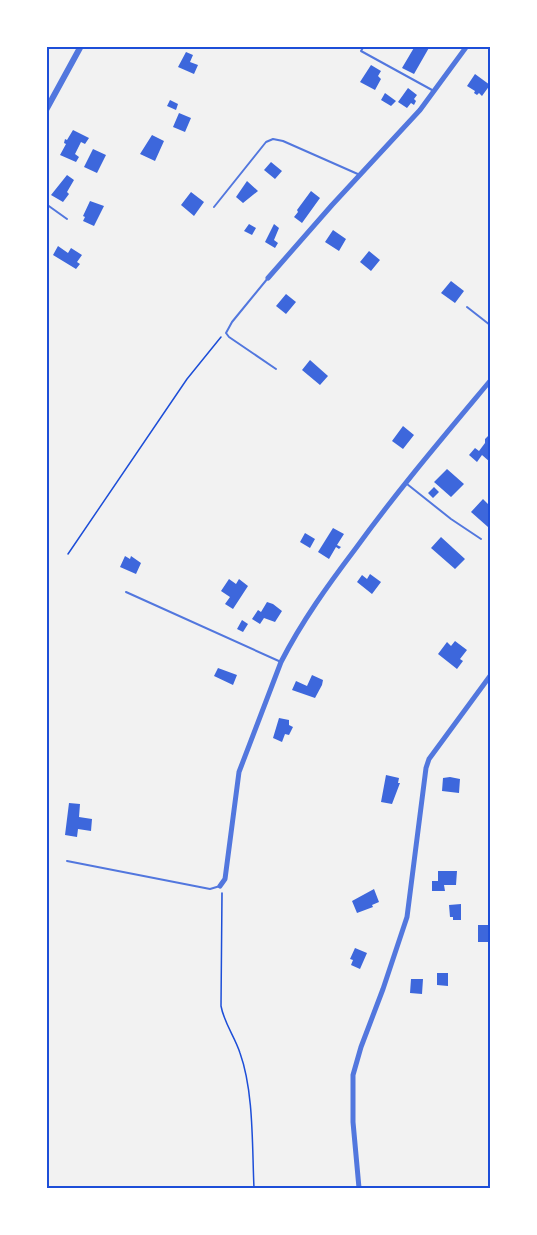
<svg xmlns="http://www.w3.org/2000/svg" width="537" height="1235" font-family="Cabin,sans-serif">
<rect width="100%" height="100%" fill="#f2f2f2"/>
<!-- building -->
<path fill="#3d67dc" d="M415,46H430L414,74L402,68Z
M186,52L193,55L190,62L198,65L194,74L178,67Z
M371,65L381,71L378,76L381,79L375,90L360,82Z
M475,74L490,85L482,96L479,93L477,95L474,93L475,91L467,86Z
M408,88L417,95L414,99L416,101L414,105L411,103L407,108L398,102Z
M385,93L396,101L391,106L381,100Z
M170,100L178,104L176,110L167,106Z
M179,113L191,118L185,132L173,127Z
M73,130L89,138L85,144L81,142L75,154L79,157L76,162L60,155L66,144L64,143L65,139L67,140Z
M152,135L164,141L155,161L140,154Z
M93,149L106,155L97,173L84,167Z
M271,162L282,171L275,179L264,170Z
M67,175L74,180L67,192L69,194L63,202L51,195Z
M247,181L258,191L243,203L236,197Z
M311,191L320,198L302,223L294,217L298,212L297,210Z
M191,192L204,202L194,216L181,205Z
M90,201L104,206L94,226L83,221L85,217L83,216Z
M249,224L256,228L252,235L244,231Z
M274,224L279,228L274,240L278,243L275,248L265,242Z
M333,230L346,239L339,251L325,242Z
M58,246L68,253L71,248L82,255L77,262L80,264L76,269L53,255Z
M369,251L380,260L371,271L360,262Z
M451,281L464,291L455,303L441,293Z
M286,294L296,302L286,314L276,306Z
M310,360L328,376L320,385L302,370Z
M403,426L414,435L403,449L392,441Z
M490,434V462L482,455L477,462L469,455L475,448L479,451L485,443V439Z
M447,469L464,484L451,497L434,482Z
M434,487L439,492L433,498L428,493Z
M483,499L490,506V524L488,527L471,512Z
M333,528L344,534L337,545L341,547L339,549L336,547L329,559L318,552Z
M305,533L315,539L310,548L300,542Z
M441,537L465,559L455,569L431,548Z
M125,556L130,559L131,556L141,563L136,574L120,567Z
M370,574L381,582L372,594L357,582L362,575L367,579Z
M229,579L236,584L239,579L248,586L233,609L225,604L230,597L221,591Z
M267,602L273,604L282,611L275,622L264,618L260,624L252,619L258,610L261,612Z
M242,620L248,624L243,632L237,629Z
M455,641L467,650L460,659L463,661L457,669L438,654L447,642L451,646Z
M218,668L237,675L233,685L214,676Z
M312,675L323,680L322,685L315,698L292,690L296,681L307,686Z
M279,718L289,720V725L293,727L289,735L285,734L282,742L273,738Z
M386,775L399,778L398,783H400L392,804L381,802Z
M450,777L460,779L459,793L442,791L443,778Z
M69,803L80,804L79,817L92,819L91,831L78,829L77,837L65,835Z
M438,871H457L456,885H444L445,891H432V881H438Z
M374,889L379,902L372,905L373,907L357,913L352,901Z
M461,904V920H453V917H450L449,905Z
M478,925H489L488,942H478Z
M355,948L367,953L360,969L351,965L353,960L350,959Z
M437,973H448V986L437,985Z
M411,979H423L422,994L410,993Z"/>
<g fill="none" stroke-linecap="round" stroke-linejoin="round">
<!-- path -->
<path stroke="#1d4ed8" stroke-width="1.5" d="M68,554L187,379L221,337
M222,893L221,1006C224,1023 235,1037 240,1053C254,1092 252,1147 254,1188"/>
<!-- service -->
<path stroke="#5277de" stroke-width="2" d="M364,46L361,51L432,90
M46,204L67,219
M214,207L266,142L273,139L283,141L360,175
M268,278L232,322L226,333L229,337L276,369
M467,307L490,325
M407,484L451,519L481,539
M126,592L281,662
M67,861L210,889L220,886"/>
<!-- minor -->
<path stroke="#5277de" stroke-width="5" d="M268,278L332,205L420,110L467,46
M220,886L225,879L239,772L281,662C302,621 328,585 356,548C398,490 444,436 490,381
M359,1188L353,1122V1075L361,1047L383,989L407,917L426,768L429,759L490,676"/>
<!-- tertiary -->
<path stroke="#5277de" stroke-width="6" d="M46,110L81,46"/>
</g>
<!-- border -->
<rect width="537" height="1235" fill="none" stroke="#ffffff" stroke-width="96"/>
<rect x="48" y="48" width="441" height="1139" fill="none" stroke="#1d4ed8" stroke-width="2"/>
</svg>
